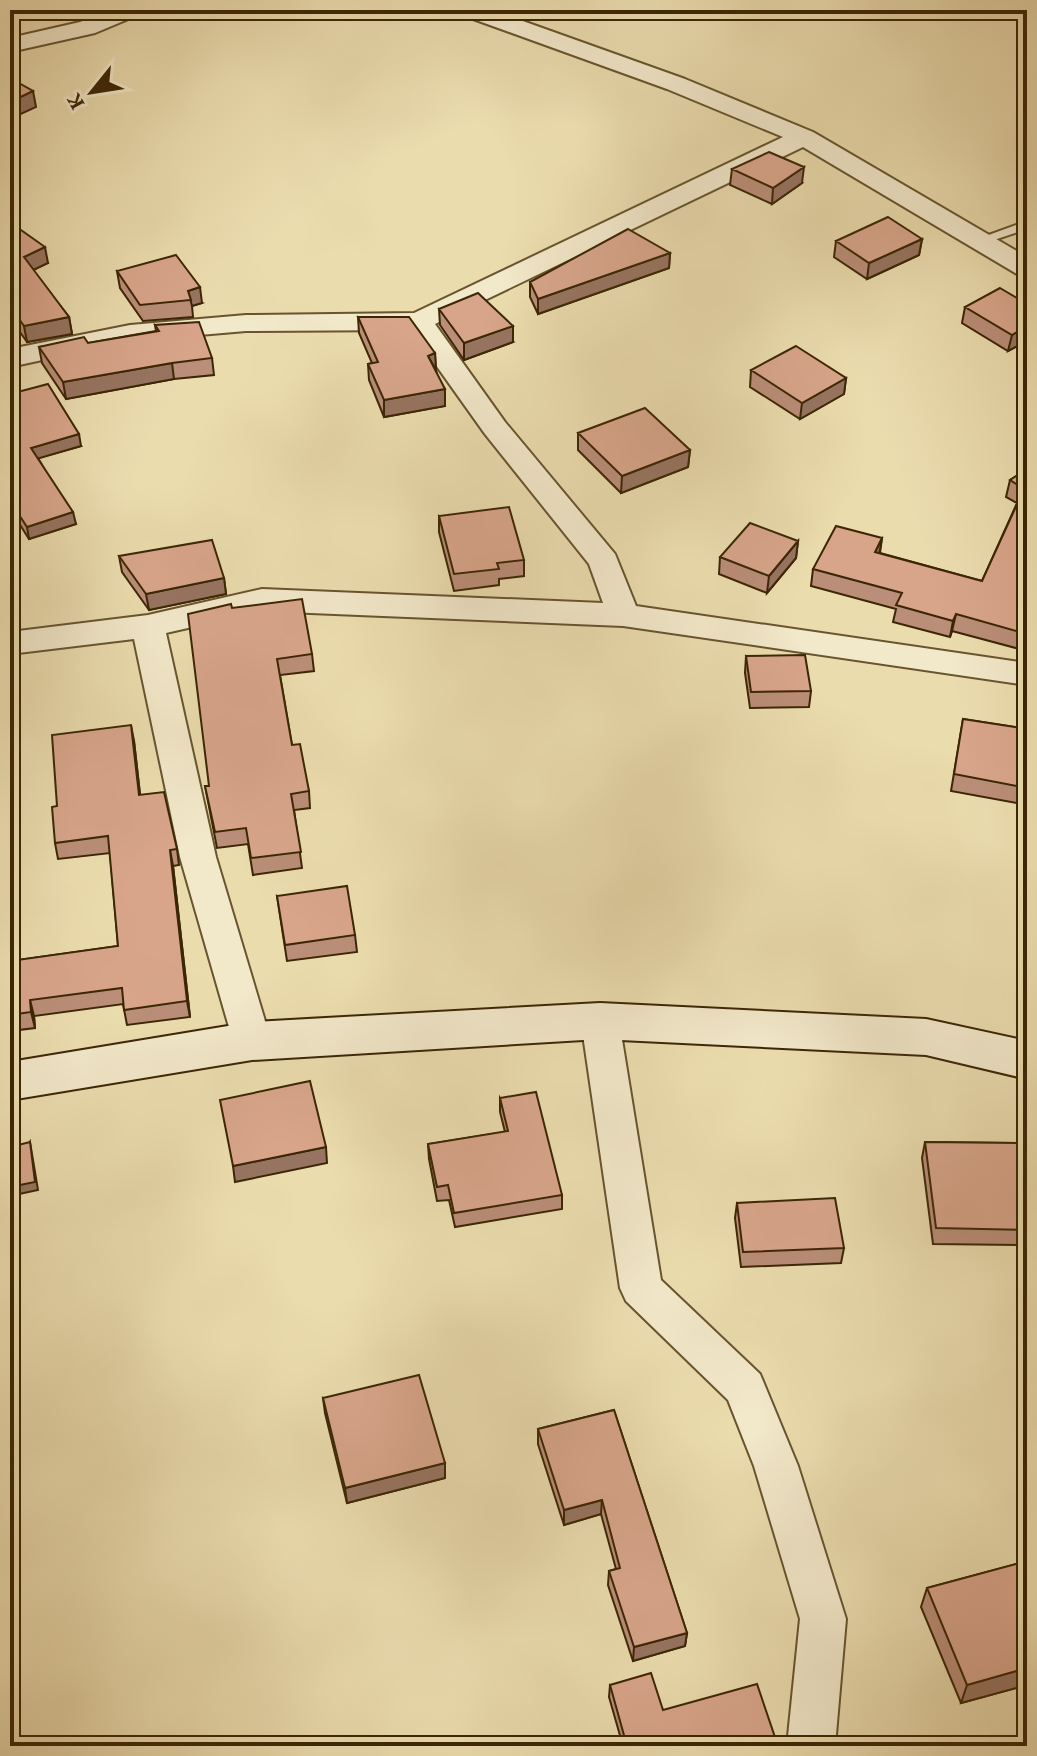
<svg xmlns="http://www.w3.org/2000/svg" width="1037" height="1756" font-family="'Gentium Book Plus',serif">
<rect width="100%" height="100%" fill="#ebdcae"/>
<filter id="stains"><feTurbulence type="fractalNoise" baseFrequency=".0025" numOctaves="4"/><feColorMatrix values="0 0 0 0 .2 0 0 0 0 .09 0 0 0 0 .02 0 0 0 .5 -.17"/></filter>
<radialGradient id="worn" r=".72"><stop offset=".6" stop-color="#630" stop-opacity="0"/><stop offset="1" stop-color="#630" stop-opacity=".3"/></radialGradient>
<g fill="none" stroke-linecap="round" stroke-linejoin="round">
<defs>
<path id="lane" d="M1027,221V229L982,244L975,240Z"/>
<path id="street" d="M110,10H142L138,15L95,33L10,52V38L80,22Z
M458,10H492L685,79L813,132L1027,257V276L1017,274L803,147L435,324L505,422L615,554L636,606L1027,663V685L623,626L262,611L166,633L216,857L271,1041L266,1052L252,1056L238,1052L233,1041L180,857L134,639L10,654V632L148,615L262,589L603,603L589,564L485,434L411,330L246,331L130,341L10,367V349L130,325L246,315L414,313L783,137L667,89L462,15Z
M600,1006L613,1010L619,1021L661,1280L760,1374L798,1466L846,1619L835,1746H787L800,1619L754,1466L728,1400L626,1301L620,1288L581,1021L587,1010Z"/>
<path id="secondary" d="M600,1003L926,1019L1027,1041V1079L926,1055L600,1039L252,1060L10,1100V1062L252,1022Z"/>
</defs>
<!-- lane casing -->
<use href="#lane" stroke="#68542f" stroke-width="4"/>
<!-- street casing -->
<use href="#street" stroke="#68542f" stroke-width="4"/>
<!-- secondary casing -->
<use href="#secondary" stroke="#3c2605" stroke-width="4"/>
<!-- lane -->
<use href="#lane" fill="#f2e8ca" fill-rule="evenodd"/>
<!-- street -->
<use href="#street" fill="#f2e8ca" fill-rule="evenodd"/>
<!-- secondary -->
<use href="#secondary" fill="#f2e8ca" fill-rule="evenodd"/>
</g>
<!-- wall -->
<path fill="#ba8e78" stroke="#3c2605" stroke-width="2" d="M732,169L802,183L772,204L730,185Z
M10,223L48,263L33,270L69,317L72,334L27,342L10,318Z
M922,239L919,255L867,279L834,257L836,241Z
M670,253L669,268L538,314L530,297V282Z
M117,271L202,303L192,306L193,317L143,321L120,288Z
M1027,304V341L1008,351L962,323L965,307Z
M439,309L513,342L464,360L440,325Z
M358,317L435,353L436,370L445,406L384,417L369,380L368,364L372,363L359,333Z
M155,325L212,358L214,375L174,379L66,399L42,363L39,347L88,343L156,331Z
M751,370L846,378L844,394L800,419L750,387Z
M10,394L81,446L38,458L76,524L29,539L10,509Z
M578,433L690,450L688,467L621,493L578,450Z
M1027,469V651L952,631L950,637L893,622L896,609L811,586L813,569L882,538L880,553L982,581L1017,503L1006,497L1010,480Z
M439,516L524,560V576L499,579V585L454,591L439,532Z
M798,541L796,558L767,593L719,574L720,557Z
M119,556L224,578L226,594L149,610L122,572Z
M232,608L312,654L314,671L280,675L292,745L309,791L310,808L294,810L302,868L253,875L248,844L217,848L205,786H209Z
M746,656L811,691L809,707L750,708L745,673Z
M963,719L1027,729V805L951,791Z
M134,741L140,795L177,849L179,865L173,866L190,1017L127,1025L123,1004L34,1016L35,1028L10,1031V961L118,946L110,853L58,859L55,843L57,806Z
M277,896L355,935L357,952L287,961Z
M500,1098L562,1195V1209L455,1227L449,1200L437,1201L429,1159L428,1144L505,1132L500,1112Z
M925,1142L1027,1143V1245L933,1244L922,1158Z
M737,1203L844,1248L841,1263L741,1267L735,1218Z
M323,1398L445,1463V1478L347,1503L325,1413Z
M614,1410L687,1633L685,1646L633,1661L608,1585L609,1571L616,1569L601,1514L564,1525L538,1444V1429Z
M1027,1561V1685L961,1703L921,1607L927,1588Z
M610,1685L663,1710L778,1746H623L609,1697Z"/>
<!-- shaded-wall -->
<path fill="#977461" stroke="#3c2605" stroke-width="2" d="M33,91L36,107L10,119V102Z
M804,167L802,183L772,204L773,188Z
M922,239L919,255L867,279L869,263Z
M45,247L48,263L27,273L24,257Z
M670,253L669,268L538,314V299Z
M200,287L202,303L192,306L188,291Z
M69,317L72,334L27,342L24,326Z
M513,326V342L464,360V343Z
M1027,326V341L1008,351L1012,335Z
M435,353L436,370L428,356Z
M172,363L174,379L66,399L63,382Z
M846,378L844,394L800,419L802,403Z
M445,389V406L384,417V400Z
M79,434L81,446L33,460L31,448Z
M690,450L688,467L621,493L622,476Z
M73,512L76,524L29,539L27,527Z
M882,538L879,555L875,552Z
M798,541L796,558L767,593L769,576Z
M224,578L226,594L149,610L146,594Z
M956,614L952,631L950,637L953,621Z
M131,725L134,741L142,811L139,795Z
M170,850L173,866L190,1017L187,1001Z
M30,1000L34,1016L35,1028L31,1012Z
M30,1142L38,1190L10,1196V1187Z
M326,1147L327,1163L235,1182L233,1166Z
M445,1463V1478L347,1503L345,1488Z
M602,1500L601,1514L564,1525V1510Z
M687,1633L685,1646L633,1661L634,1647Z
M1027,1668V1685L961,1703L967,1685Z"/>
<!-- building -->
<path fill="#d8a58b" stroke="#3c2605" stroke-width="2" d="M10,78L33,91L10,102Z
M769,152L804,167L773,188L732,169Z
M888,217L922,239L869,263L836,241Z
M10,223H11L45,247L24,257L69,317L24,326L10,306Z
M628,229L670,253L538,299L530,282Z
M176,255L200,287L188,291L191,300L140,305L117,271Z
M1000,288L1027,304V326L1012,335L965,307Z
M478,293L513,326L464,343L439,309Z
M358,317H409L435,353L428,356L445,389L384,400L368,364L378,362Z
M199,322L212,358L172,363L63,382L39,347L84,337L88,343L159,331L155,325Z
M796,346L846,378L802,403L751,370Z
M48,384L79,434L31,448L73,512L27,527L10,501V394Z
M645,408L690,450L622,476L578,433Z
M1027,469V634L956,614L953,621L896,605L902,593L813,569L836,526L882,538L875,552L982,581L1024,489L1010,480Z
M509,507L524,560L497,563L499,569L454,574L439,516Z
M750,523L798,541L769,576L720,557Z
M212,540L224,578L146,594L119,556Z
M302,599L312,654L277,659L292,745L300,744L309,791L291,794L301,852L251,858L246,828L215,832L205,786H209L188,614L231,604L232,608Z
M805,655L811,691L751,692L746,656Z
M963,719L1027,729V788L954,774Z
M131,725L139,795L164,792L177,849L170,850L187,1001L124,1010L122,988L30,1000L31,1012L10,1015V961L118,946L108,836L55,843L52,807L57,806L52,735Z
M347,886L355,935L285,945L277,896Z
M310,1081L326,1147L233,1166L220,1100Z
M536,1092L562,1195L454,1213L448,1185L437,1187L428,1144L508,1131L500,1098Z
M30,1142L35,1182L10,1187V1147Z
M925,1142L1027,1143V1230L936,1228Z
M835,1198L844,1248L743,1252L737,1203Z
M419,1375L445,1463L345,1488L323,1398Z
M614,1410L687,1633L634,1647L609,1571L620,1568L602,1500L564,1510L538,1429Z
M1027,1561V1668L967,1685L927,1588Z
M651,1673L663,1710L757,1684L778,1746H627L610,1685Z"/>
<!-- margin -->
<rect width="1037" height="1756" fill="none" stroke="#ebdcae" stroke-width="40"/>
<rect x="12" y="12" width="1013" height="1732" fill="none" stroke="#3c2605" stroke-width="4"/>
<rect x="20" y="20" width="997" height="1716" fill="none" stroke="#3c2605" stroke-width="2"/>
<!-- north arrow -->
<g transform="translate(92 92) rotate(240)" stroke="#f2e8ca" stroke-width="6" paint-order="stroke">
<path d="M0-6L14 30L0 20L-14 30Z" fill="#3c2605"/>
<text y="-12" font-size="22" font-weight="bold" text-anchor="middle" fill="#3c2605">K</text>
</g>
<rect width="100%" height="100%" filter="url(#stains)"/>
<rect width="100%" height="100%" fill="url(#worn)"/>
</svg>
